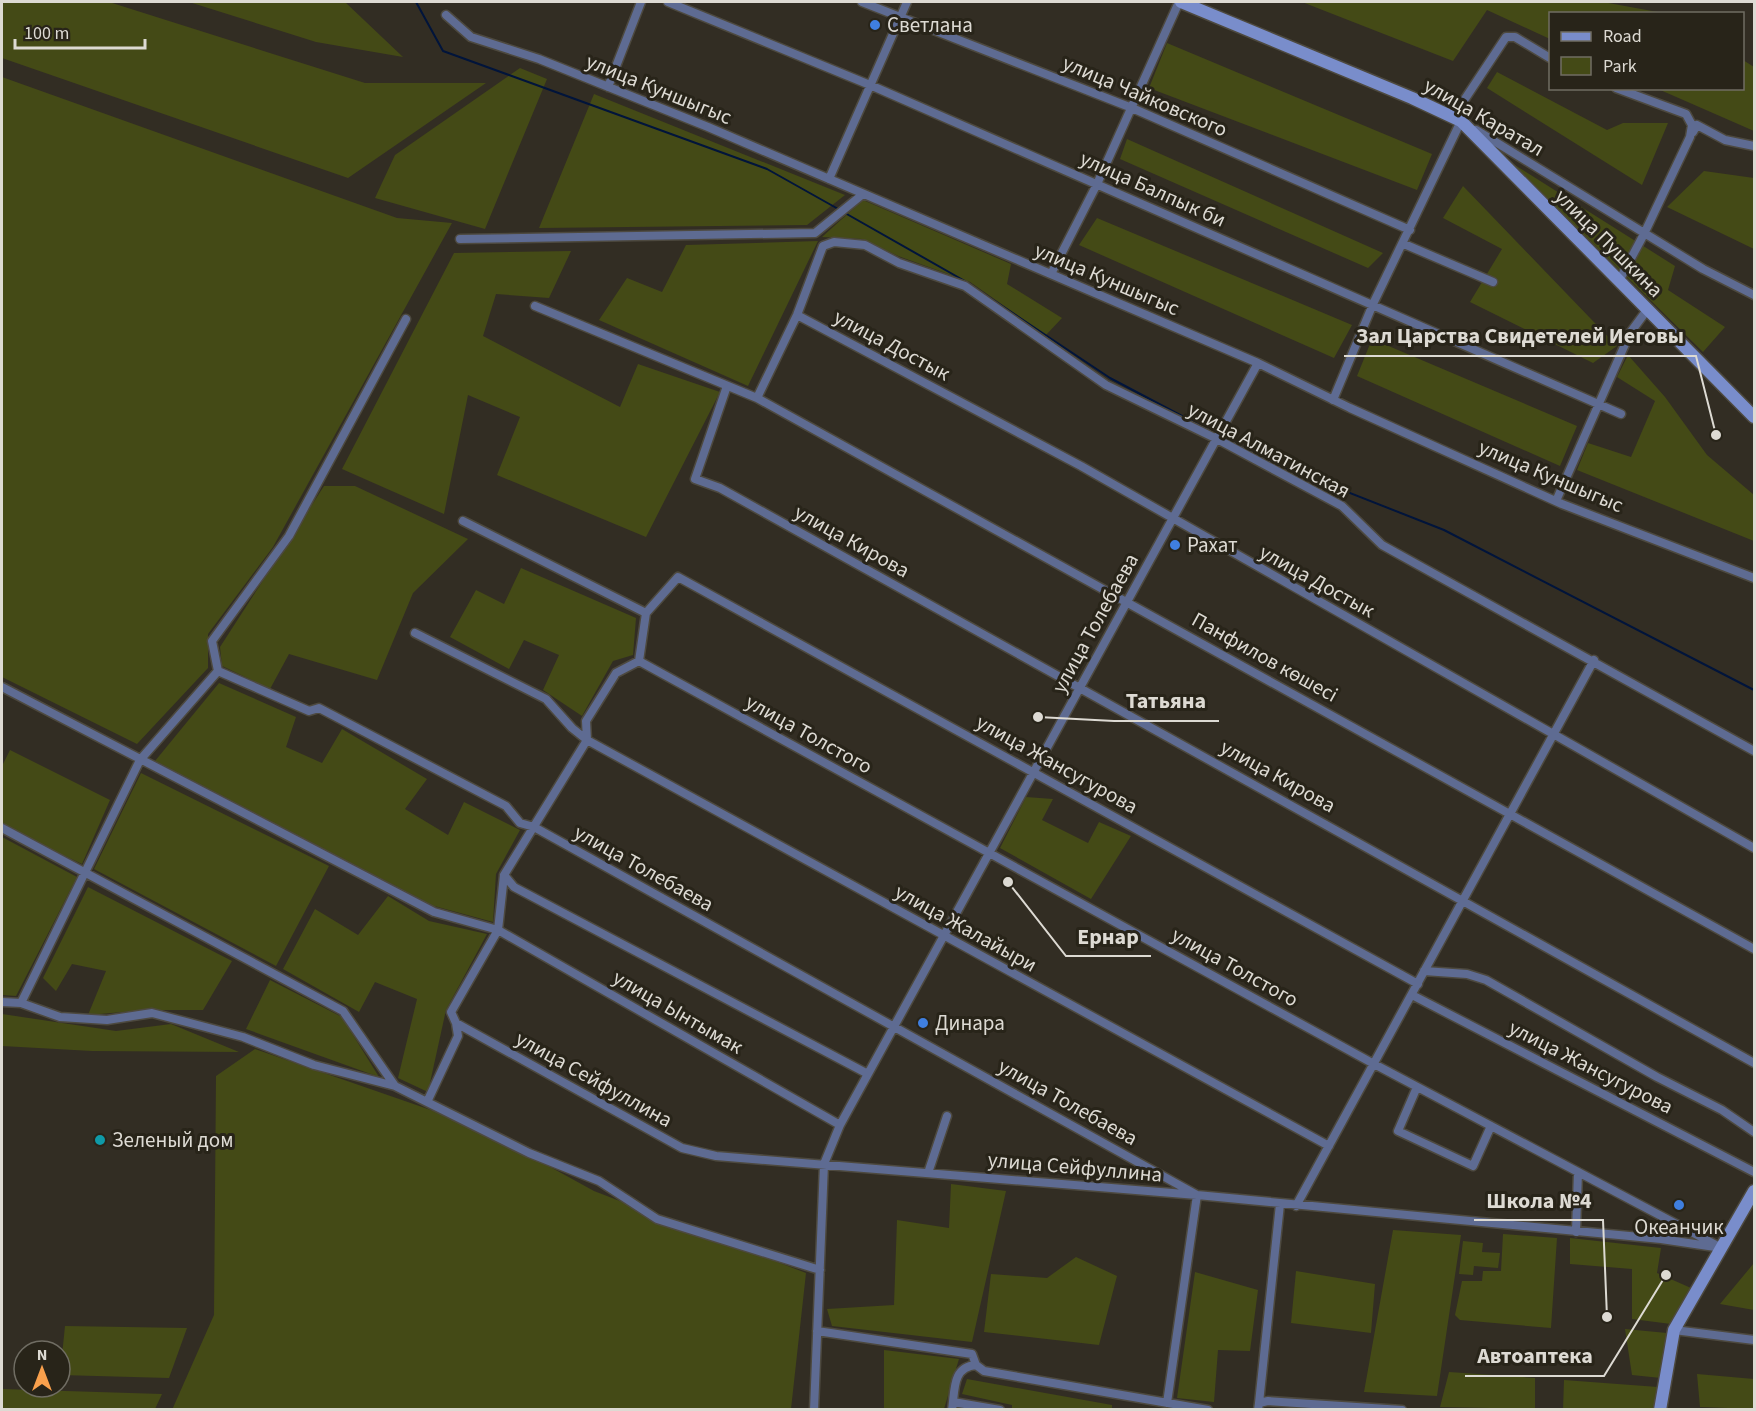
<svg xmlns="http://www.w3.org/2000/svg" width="1756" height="1411" font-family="'Source Sans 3',sans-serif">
<rect width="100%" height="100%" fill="#322d23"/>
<!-- green -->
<path fill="#444a16" d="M2,2H109L365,83H486L348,178L2,58Z
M189,2H345L403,57L316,42Z
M1302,2H1603L1663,13L1550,14V39L1487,10L1453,61Z
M1167,43L1432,154L1417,190L1149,88Z
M1743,60L1754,67V131L1658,89L1742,88Z
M520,68L547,79L485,229L375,198L395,155Z
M1497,72L1607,130L1623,123H1668L1642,185L1487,88Z
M2,77L397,218L452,223L273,547L208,634V668L137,744L2,677Z
M594,94L845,195L807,225L539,228Z
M1127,139L1383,253L1368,268L1120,159Z
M1510,162L1675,266L1668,290L1725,327L1703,352Z
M1704,171L1754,178V249L1667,207Z
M1463,186L1617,346L1593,363L1470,302L1502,249L1443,218Z
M863,200L1011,264L1007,284L1062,318L1046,335L970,282L898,256L862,239L822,237Z
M1097,218L1352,325L1334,358L1079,245Z
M818,241L748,386L599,320L627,278L662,292L686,245Z
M571,251L549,298L496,294L483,336L620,407L638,364L720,392L646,537L497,475L520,417L468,395L444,514L342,469L454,253Z
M1372,339L1577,426L1560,466L1357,376Z
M1628,355L1665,397L1707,455L1754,495V541L1577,470L1588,443L1631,457L1655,401L1617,377Z
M324,486H355L468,539L413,593L377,680L289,654L270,689L222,666L220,647Z
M521,568L636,618L633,655L613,661L582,716L543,690L559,655L524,640L509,669L450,637L476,590L504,604Z
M219,683L296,717L286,747L322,763L342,729L427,779L405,809L448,835L464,802L520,830L496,874L493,922L434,906L155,761Z
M10,750L110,800L82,864L2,827V766Z
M141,773L329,866L276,966L94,869Z
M1026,797L1053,799L1042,820L1088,843L1099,822L1131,836L1091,899L1000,848Z
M2,837L77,877L16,996L2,995Z
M88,887L232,961L203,1010H147L88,1015L106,971L72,964L56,991L43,978Z
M388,896L429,921L487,934L446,1010L428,1092L398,1078L417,999L375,982L359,1012L283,969L315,909L358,935Z
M270,980L342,1017L379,1077L246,1029Z
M2,1014L116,1031L171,1024L239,1052L92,1051L2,1046Z
M255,1049L474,1125L594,1191L806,1273L791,1409L172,1410L214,1315L216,1076Z
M951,1184L1006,1191L972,1342L832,1326L827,1309L894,1305L897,1220L949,1228Z
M1393,1230L1461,1235L1437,1396L1364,1392Z
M1503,1234L1557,1238L1551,1328L1460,1320L1455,1315L1462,1281H1482L1483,1271H1501Z
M1570,1238L1661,1248L1657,1273L1691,1288L1671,1324L1632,1319V1269L1570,1264Z
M1463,1241L1483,1243L1482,1252L1500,1253L1498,1268L1474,1266L1473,1275L1459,1274Z
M1076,1257L1117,1276L1099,1345L984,1332L991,1274L1047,1278Z
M1754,1263V1310L1720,1304Z
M1296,1271L1375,1284L1371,1333L1291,1323Z
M1195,1272L1258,1290L1250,1351L1218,1350L1214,1402L1177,1398Z
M65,1326L187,1328L169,1378L60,1375Z
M1625,1329L1667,1333L1661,1378L1632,1375Z
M884,1350L959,1359L944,1409L884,1410Z
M1449,1372L1535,1378V1409L1440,1407Z
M1697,1374L1754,1379V1409L1700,1407Z
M967,1379L1112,1405V1409H1012V1405L962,1394Z
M1564,1380L1658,1387L1655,1409L1563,1410Z
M2,1389L162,1394L155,1409L2,1410Z"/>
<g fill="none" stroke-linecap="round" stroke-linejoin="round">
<!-- stream -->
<path stroke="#01143b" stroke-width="2" d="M416,2L443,51L767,169L840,210
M845,213L963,280L1110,378L1216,434
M1232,442L1261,458L1444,530L1754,690"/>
<defs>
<path id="street" d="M668,2L870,85L1621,414
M862,2L1132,108L1410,230
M446,15L471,37L539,59L708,127L1258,363L1350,408L1562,504L1754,578
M608,87L641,2
M1616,88L1686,114L1692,125L1690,137L1644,234L1619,281
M1453,117L1506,37H1515L1550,58
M1476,130L1703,269L1754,295
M1693,132L1697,125L1725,140L1754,146
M829,179L907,2
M460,239L815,233L863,194
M1404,244L1493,282
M1051,274L1097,184L1179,2
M535,306L757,398L1754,949
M797,315L1081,466L1754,848
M727,386L695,479L720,488L1754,1063
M757,398L797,315L823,246L834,242L865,245L899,263L965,286L1106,385L1217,439L1342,506L1382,545L1754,751
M1333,400L1373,304L1461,121L1465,124
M1556,501L1630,333L1647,310
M463,521L646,613
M415,633L546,699L572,728L587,740L1329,1146
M639,661L1374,1064L1716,1245
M218,671L212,641L289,536L406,319
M2,687L434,912L498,930L840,1125
M2,828L343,1011L395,1086L529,1153L599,1181L657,1219L820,1270
M504,875L514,887L868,1074
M1424,971L1467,974L1486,980L1657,1077L1722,1110L1754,1132
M1412,995L1754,1172
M2,1002L21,1003L60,1017L107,1020L152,1013L243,1037L314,1065L395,1086
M21,1003L140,760L218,671L309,711L319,708L506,806L520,823L534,827L1197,1195L1167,1403
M456,1023L682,1148L716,1156L1197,1195L1661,1239L1722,1248
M1417,1087L1398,1131L1473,1166L1491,1126
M427,1102L458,1036L456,1023L451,1012L498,930L504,875L587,740L586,721L616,673L639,661L646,613L678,577L1418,984
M928,1173L947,1116
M1296,1206L1594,660
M1576,1232L1578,1172
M1674,1330L1754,1340
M817,1331L972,1354L976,1365L984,1371L1208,1410
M953,1402L1000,1410
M1259,1403L1280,1204
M814,1410L824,1164L840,1125L1258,363
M952,1410C955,1390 952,1367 976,1365
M1258,1410L1259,1403L1268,1401L1402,1410"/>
<path id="secondary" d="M1181,2L1412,98L1461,121L1754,417
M1660,1410L1674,1330L1754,1191"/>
</defs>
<!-- street casing -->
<use href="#street" stroke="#4d493f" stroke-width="11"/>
<!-- secondary casing -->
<use href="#secondary" stroke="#4d493f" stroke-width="15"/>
<!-- street -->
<use href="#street" stroke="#5e6b92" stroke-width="8"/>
<!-- secondary -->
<use href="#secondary" stroke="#798dcb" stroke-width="12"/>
</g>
<!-- markers -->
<g fill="#3f7fe0" stroke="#282419" stroke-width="2">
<circle cx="875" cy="25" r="6"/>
<circle cx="1175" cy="545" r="6"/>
<circle cx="923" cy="1023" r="6"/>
<circle cx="1679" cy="1205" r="6"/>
</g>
<circle fill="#0f9aa8" stroke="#282419" stroke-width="2" cx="100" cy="1140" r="6"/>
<g text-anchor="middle" stroke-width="6" stroke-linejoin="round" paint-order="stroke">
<!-- poi labels -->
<g font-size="21" fill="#dddad3" stroke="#282419" text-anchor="start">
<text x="887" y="32">Светлана</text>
<text x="1187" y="552">Рахат</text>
<text x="935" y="1030">Динара</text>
<text x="112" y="1147">Зеленый дом</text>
<text x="1679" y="1234" text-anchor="middle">Океанчик</text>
</g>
<!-- street labels -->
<g font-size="21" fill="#dddad3" stroke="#282419">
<text transform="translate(659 89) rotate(22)" y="7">улица Куншыгыс</text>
<text transform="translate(1145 96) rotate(23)" y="7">улица Чайковского</text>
<text transform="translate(1484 117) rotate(30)" y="7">улица Каратал</text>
<text transform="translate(1153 189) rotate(24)" y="7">улица Балпык би</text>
<text transform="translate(1609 243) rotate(45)" y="7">улица Пушкина</text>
<text transform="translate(1107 279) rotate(23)" y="7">улица Куншыгыс</text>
<text transform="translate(892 345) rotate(28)" y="7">улица Достык</text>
<text transform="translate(1269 450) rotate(28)" y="7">улица Алматинская</text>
<text transform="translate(1551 476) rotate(23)" y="7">улица Куншыгыс</text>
<text transform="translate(852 541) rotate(29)" y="7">улица Кирова</text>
<text transform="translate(1317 581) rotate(29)" y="7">улица Достык</text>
<text transform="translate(1095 623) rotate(-61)" y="7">улица Толебаева</text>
<text transform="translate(1265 657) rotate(29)" y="7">Панфилов көшесі</text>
<text transform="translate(809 734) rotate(29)" y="7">улица Толстого</text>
<text transform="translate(1057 764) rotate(29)" y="7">улица Жансугурова</text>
<text transform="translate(1278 776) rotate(29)" y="7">улица Кирова</text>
<text transform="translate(644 868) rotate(29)" y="7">улица Толебаева</text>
<text transform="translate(966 928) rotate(29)" y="7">улица Жалайыри</text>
<text transform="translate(1235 967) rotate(29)" y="7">улица Толстого</text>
<text transform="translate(678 1012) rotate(30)" y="7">улица Ынтымак</text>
<text transform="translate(1591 1067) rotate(27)" y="7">улица Жансугурова</text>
<text transform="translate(594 1079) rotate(29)" y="7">улица Сейфуллина</text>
<text transform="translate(1068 1102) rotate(29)" y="7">улица Толебаева</text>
<text transform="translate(1075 1167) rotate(5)" y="7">улица Сейфуллина</text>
</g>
</g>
<!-- callouts -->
<path fill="none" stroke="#dddad3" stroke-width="2" d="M1716 435L1696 356H1344M1038 717L1114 721H1219M1008 882L1066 956H1151M1607 1317L1603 1220H1474M1666 1275L1604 1376H1465"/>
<g fill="#dddad3" stroke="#282419" stroke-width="2">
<circle cx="1716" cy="435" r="6"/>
<circle cx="1038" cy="717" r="6"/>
<circle cx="1008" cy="882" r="6"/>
<circle cx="1607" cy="1317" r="6"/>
<circle cx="1666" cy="1275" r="6"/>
</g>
<g font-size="22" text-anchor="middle" font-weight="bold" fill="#dddad3" stroke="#282419" stroke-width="6" stroke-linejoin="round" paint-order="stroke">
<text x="1520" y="343">Зал Царства Свидетелей Иеговы</text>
<text x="1166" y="708">Татьяна</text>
<text x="1108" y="944">Ернар</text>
<text x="1539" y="1208">Школа №4</text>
<text x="1535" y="1363">Автоаптека</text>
</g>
<!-- border -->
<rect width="1756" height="1411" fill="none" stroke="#dddad3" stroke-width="6"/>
<!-- legend -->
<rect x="1549" y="12" width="195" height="78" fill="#282419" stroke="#706d63" stroke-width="1.5"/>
<rect x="1561" y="32" width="30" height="9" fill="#798dcb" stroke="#706d63" stroke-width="1.5"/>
<text x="1603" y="42" font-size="18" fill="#dddad3">Road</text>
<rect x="1561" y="57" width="30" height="18" fill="#444a16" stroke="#706d63" stroke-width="1.5"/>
<text x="1603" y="72" font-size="18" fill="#dddad3">Park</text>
<!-- north arrow -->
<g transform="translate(42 1369)"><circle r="28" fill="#282419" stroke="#706d63" stroke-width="1.5"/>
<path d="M0-4.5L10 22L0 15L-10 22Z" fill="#f9a04c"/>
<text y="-9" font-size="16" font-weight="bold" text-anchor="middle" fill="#dddad3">N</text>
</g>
<!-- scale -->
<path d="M15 39v9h130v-9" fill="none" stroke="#dddad3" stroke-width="3"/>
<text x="24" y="39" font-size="18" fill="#dddad3" stroke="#282419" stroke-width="4.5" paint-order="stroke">100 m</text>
</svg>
